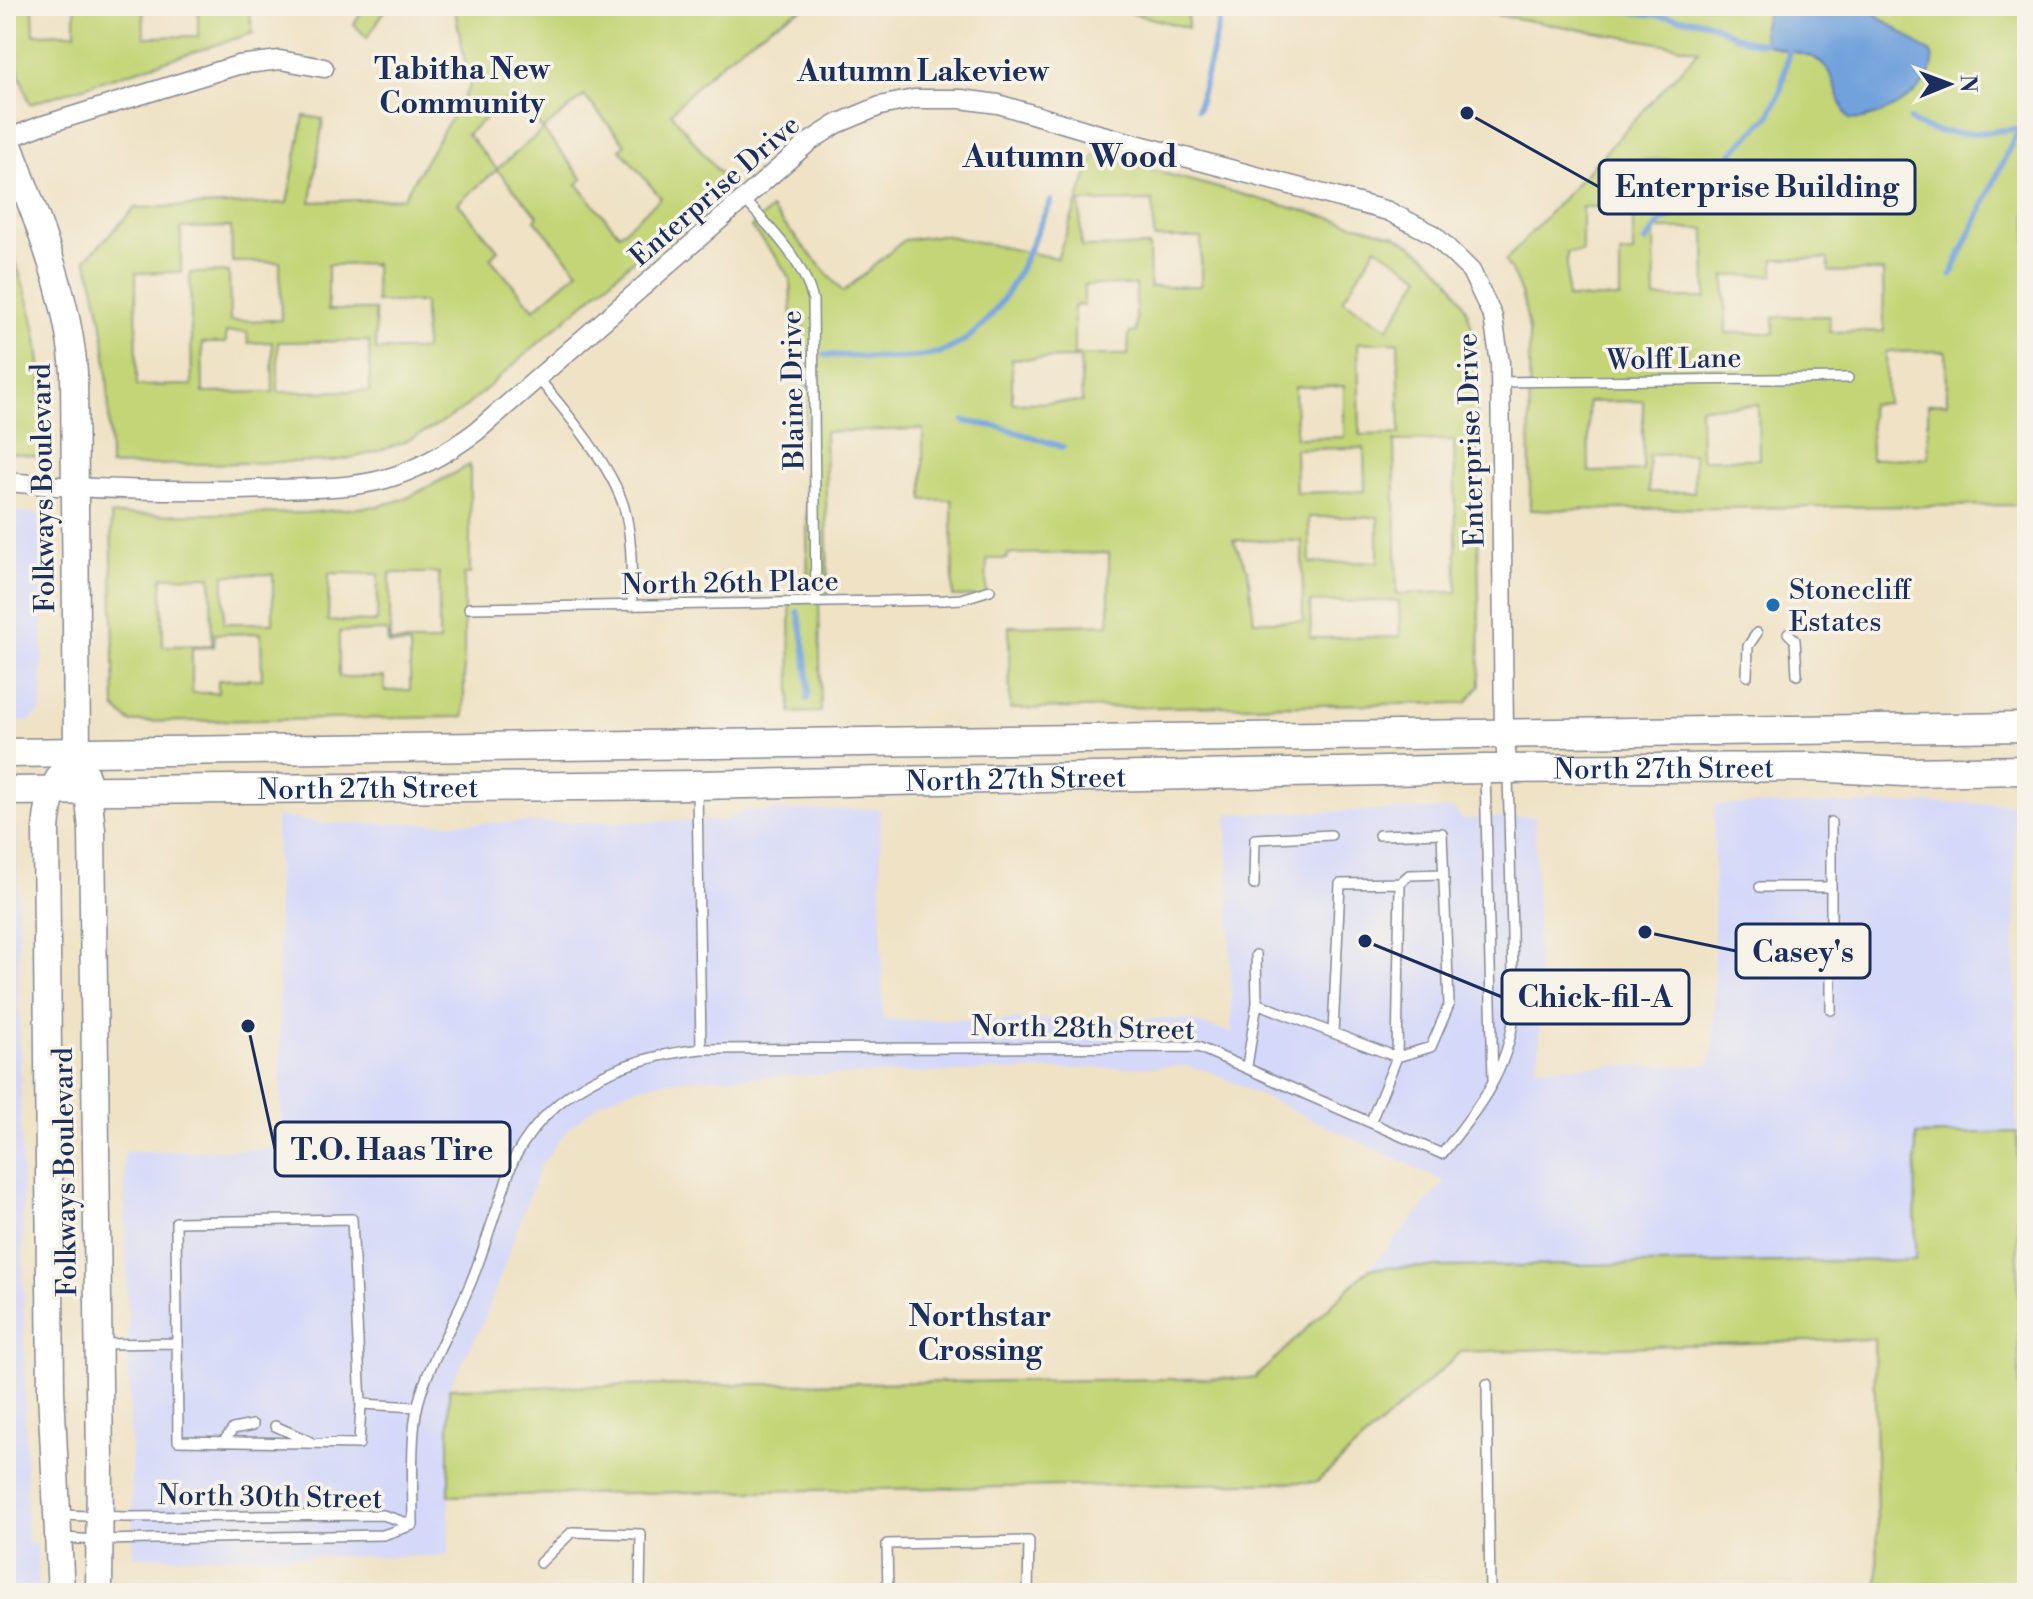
<svg xmlns="http://www.w3.org/2000/svg" width="2033" height="1599" font-family="'Libre Bodoni',serif">
<rect width="100%" height="100%" fill="#f7f3e8"/>
<filter id="ink" filterUnits="userSpaceOnUse"><feTurbulence type="fractalNoise" baseFrequency=".0125" numOctaves="2"/><feDisplacementMap in="SourceGraphic" scale="16" xChannelSelector="R" yChannelSelector="G"/><feConvolveMatrix kernelMatrix="1 2 1 2 8 2 1 2 1" color-interpolation-filters="sRGB"/></filter>
<filter id="wash" filterUnits="userSpaceOnUse"><feTurbulence type="fractalNoise" baseFrequency=".006" numOctaves="4" result="noise"/><feDisplacementMap in="SourceGraphic" scale="32" xChannelSelector="R" yChannelSelector="G"/><feGaussianBlur stdDeviation="1.8" result="paint"/><feColorMatrix in="noise" values="0 0 0 0 0 0 0 0 0 0 0 0 0 0 0 0 0 1.4 0 .05"/><feComposite in="paint" operator="in"/></filter>
<g filter="url(#wash)">
<rect width="100%" height="100%" fill="#efe2c5"/>
<!-- built -->
<path fill="#d4d8f9" d="M6,510L43,515L42,710L28,722H6Z
M2014,803L2017,1132L1916,1135V1260L1370,1268L1445,1182L1209,1071L1185,1066L683,1079L640,1086L602,1101L568,1129L540,1166L484,1321L449,1388V1556L133,1557L124,1152L282,1149L276,816L324,824L723,821L745,811L880,809L883,1020L1164,1019L1187,1020L1232,1033L1227,814L1454,809L1462,819L1535,816L1540,1050L1537,1067L1709,1065L1714,1046V805Z
M6,827H17L27,1542L37,1543L38,1593H6Z"/>
<!-- green -->
<path fill="#c4d577" stroke="#70826a" stroke-width="2" fill-rule="evenodd" d="M6,6H33L34,34L75,33V6H143L144,37L198,36V6H248L253,33L30,104L6,36Z
M366,6H388L367,38L354,24Z
M454,6H808C755,31 710,69 671,113L725,180L462,410C418,438 385,454 332,461L110,466C109,395 109,327 86,259L135,208L287,203L304,116L323,119L311,202L403,198L470,86ZM513,95L543,130L497,169L467,134ZM584,96L625,144L620,149L661,198L619,234L577,184L583,179L543,130ZM497,170L538,216L535,220L578,271L534,309L490,258L498,250L458,203ZM231,227L232,262H280L281,320L230,321L229,272L190,273L192,385L137,386L136,273L181,272V228ZM375,264L376,302H424L425,350H376L375,310H328V265ZM226,332H247L248,343L272,342L273,392L203,393L202,343H226ZM369,341L370,391L278,392V342Z
M1104,6H1187L1188,28Z
M1444,6H1891L1907,12L1908,6H1923L1924,14L1947,6H2027V505L1530,510L1529,330C1525,304 1520,284 1505,261L1699,50ZM1687,159L1688,200L1620,201L1619,160ZM1582,207H1633V253L1620,254V298H1567V253L1582,252ZM1654,229H1705L1706,298H1655ZM1774,259H1828L1829,272L1883,271L1884,331L1830,332L1829,316L1774,317V333H1726L1725,276L1774,275ZM1946,351L1947,403L1928,404V458L1871,459L1870,404L1887,403L1886,352ZM1643,401V471L1589,472L1588,402ZM1758,405L1759,459H1701L1700,407ZM1694,454V492H1649V455Z
M1095,155L1394,235C1444,261 1472,299 1476,355L1480,686L1466,703L1010,709L1009,626L1109,624V553L1008,554L1007,559H987L986,596L953,597L952,500H923V429L825,432L828,601L819,602L821,712L791,713L790,601L808,600L804,321H792L790,279L777,258L751,227L771,209L843,292L904,240L942,235L1057,258ZM1153,201L1154,238H1201V286L1150,287L1149,246L1081,247L1080,202ZM1376,247L1421,276L1388,328L1343,300ZM1084,285H1136V332L1129,333L1128,355H1074V306L1084,305ZM1398,342L1400,434L1360,435L1358,343ZM1080,358L1082,402L1012,403V359ZM1344,386V437L1296,438L1295,387ZM1454,440L1457,592L1397,594L1394,441ZM1364,448L1365,491L1296,493L1295,449ZM1309,517H1378V562L1310,563ZM1233,540L1302,541L1303,621H1254L1248,570ZM1399,601L1400,637L1311,638L1310,602Z
M6,238C14,260 23,281 29,303C44,353 42,406 43,457L6,452Z
M470,465V574H464V717L130,722L115,708L111,515L305,513L379,506L407,498ZM329,573L378,574L377,622L328,621ZM390,573H439V642H390ZM273,574V623H224V575ZM211,576L212,645L163,646L162,577ZM387,631L388,644L410,645V690L385,691L384,677H339V632ZM261,633L262,679L218,680V693H192V648L214,647L215,634Z
M2017,1132L2020,1471L2027,1468V1593H1878L1874,1339L1461,1352L1317,1482L449,1496V1388L1255,1378L1370,1268L1915,1260L1916,1135Z"/>
<!-- water -->
<path fill="#72a2dc" stroke="#46689d" stroke-width="2" d="M1772,6H1864L1931,53C1946,83 1876,125 1849,119C1836,101 1836,70 1816,59C1801,51 1782,52 1767,44C1759,30 1763,18 1772,6Z"/>
<g fill="none" stroke-linecap="round" stroke-linejoin="round">
<!-- stream -->
<path stroke="#72a2dc" stroke-width="6" d="M1587,6L1702,21C1724,26 1742,46 1766,42
M1198,109L1223,6
M1910,120C1937,141 1994,132 2027,127
M1645,242L1661,222L1681,210L1713,182L1734,151L1770,115L1781,89L1789,50
M1951,275L2013,140L2022,128
M825,355C859,356 897,361 930,355C999,341 1024,257 1051,201
M964,421L1000,427L1063,447
M798,612C802,626 812,689 807,699"/>
</g>
</g>
<g filter="url(#ink)">
<g fill="none" stroke-linecap="round" stroke-linejoin="round">
<defs>
<path id="lane" d="M744,199C771,229 803,260 813,300L816,602
M538,378C567,413 611,465 624,507C633,539 631,573 632,606
M1501,382L1848,378
M469,608L945,600L961,599L990,590
M1788,633L1795,640L1797,675
M1747,676L1748,646L1757,633
M1485,774L1493,1079
M1831,822V1010
M1400,883L1409,875L1444,874
M1254,885L1255,839L1331,835
M1760,887H1829
M1257,1003L1333,1033L1340,884L1400,883L1397,1057L1371,1121
M1333,1033L1397,1057L1431,1047L1449,1005L1442,833L1379,835
M701,1049L1198,1047L1442,1154C1477,1110 1508,1072 1514,1014L1508,774
M1247,1066L1257,1003L1256,955
M352,1219L361,1404L359,1444L178,1441L176,1222Z
M101,1344L177,1343
M1487,1384L1490,1593
M361,1404L417,1407
M275,1426L309,1441
M223,1442L233,1429L253,1425
M58,1515L125,1517L383,1515L413,1525
M413,1525C413,1492 410,1436 418,1404C429,1361 454,1324 471,1282C483,1253 492,1221 503,1191C507,1180 510,1167 515,1157C554,1086 624,1058 701,1049L697,789
M62,1538L99,1540L383,1535L413,1525
M540,1563L572,1532L641,1534L640,1593
M888,1593L887,1544L1029,1541L1028,1593"/>
<path id="street" d="M7,139L40,126L238,65L280,60L324,68
M6,482C94,490 181,492 269,489C308,488 348,489 385,479C417,470 450,451 477,431L809,142L837,124L880,106L914,99H961L998,104L1102,135L1388,211L1433,234L1471,271L1493,317L1500,363L1504,734L1508,769"/>
<path id="secondary" d="M6,137C34,213 68,291 74,372L77,752L87,780L92,830L100,1462L99,1593
M61,1593L51,1392L46,830C48,798 56,776 77,752"/>
<g id="primary">
<path d="M6,753L2027,727"/>
<path id="s1" d="M6,791L697,785L1485,769L1811,767L1904,772L2027,770"/>
</g>
</defs>
<!-- lane casing -->
<use href="#lane" stroke="#858892" stroke-width="12"/>
<!-- street casing -->
<use href="#street" stroke="#858892" stroke-width="21"/>
<!-- secondary casing -->
<use href="#secondary" stroke="#858892" stroke-width="29"/>
<!-- primary casing -->
<use href="#primary" stroke="#858892" stroke-width="31"/>
<!-- lane -->
<use href="#lane" stroke="#fff" stroke-width="9"/>
<!-- street -->
<use href="#street" stroke="#fff" stroke-width="18"/>
<!-- secondary -->
<use href="#secondary" stroke="#fff" stroke-width="26"/>
<!-- primary -->
<use href="#primary" stroke="#fff" stroke-width="28"/>
</g>
</g>
<!-- markers -->
<circle fill="#1f6fb2" stroke="#f7f3e8" stroke-width="3" cx="1773" cy="605" r="8"/>
<g text-anchor="middle" stroke-width="7" stroke-linejoin="round" paint-order="stroke">
<!-- street labels -->
<g font-size="28" fill="#1b2f5e" stroke="#f7f3e8">
<text transform="translate(714 190) rotate(-41)" y="10">Enterprise Drive</text>
<text transform="translate(1674 358) rotate(-1)" y="10">Wolff Lane</text>
<text transform="translate(792 390) rotate(-91)" y="10">Blaine Drive</text>
<text transform="translate(1470 440) rotate(-92)" y="10">Enterprise Drive</text>
<text transform="translate(42 488) rotate(-91)" y="10">Folkways Boulevard</text>
<text transform="translate(730 582) rotate(-1)" y="10">North 26th Place</text>
<text dy="10" stroke="none"><textPath href="#s1" startOffset="1658">North 27th Street</textPath></text>
<text dy="10" stroke="none"><textPath href="#s1" startOffset="1010">North 27th Street</textPath></text>
<text dy="10" stroke="none"><textPath href="#s1" startOffset="362">North 27th Street</textPath></text>
<text transform="translate(1083 1027) rotate(1)" y="10">North 28th Street</text>
<text transform="translate(64 1172) rotate(-91)" y="10">Folkways Boulevard</text>
<text transform="translate(270 1496) rotate(1)" y="10">North 30th Street</text>
</g>
<!-- poi labels -->
<g font-size="28" fill="#1b2f5e" stroke="#f7f3e8" text-anchor="start">
<text x="1789" y="599">Stonecliff<tspan x="1789" dy="32">Estates</tspan></text>
</g>
<!-- neighbourhood labels -->
<g font-size="30" font-weight="bold" fill="#1b2f5e" stroke="#f7f3e8">
<text x="462" y="79">Tabitha New<tspan x="462" dy="34">Community</tspan></text>
<text x="923" y="81">Autumn Lakeview</text>
<text x="980" y="1326">Northstar<tspan x="980" dy="34">Crossing</tspan></text>
</g>
<!-- quarter labels -->
<g font-size="32" font-weight="bold" fill="#1b2f5e" stroke="#f7f3e8">
<text x="1070" y="167">Autumn Wood</text>
</g>
</g>
<!-- callouts -->
<path fill="none" stroke="#1b2f5e" stroke-width="3" d="M1467 113L1599 187M1645 932L1736 951M1365 941L1502 997M248 1026L275 1149"/>
<g fill="#1b2f5e" stroke="#f7f3e8" stroke-width="3">
<circle cx="1467" cy="113" r="8"/>
<circle cx="1645" cy="932" r="8"/>
<circle cx="1365" cy="941" r="8"/>
<circle cx="248" cy="1026" r="8"/>
</g>
<g fill="#f7f3e8" stroke="#1b2f5e" stroke-width="3">
<rect x="1599" y="160" width="316" height="54" rx="8"/>
<rect x="1736" y="924" width="134" height="54" rx="8"/>
<rect x="1502" y="970" width="187" height="54" rx="8"/>
<rect x="275" y="1122" width="235" height="54" rx="8"/>
</g>
<g font-size="30" text-anchor="middle" font-weight="bold" fill="#1b2f5e">
<text x="1757" y="197">Enterprise Building</text>
<text x="1803" y="962">Casey's</text>
<text x="1595" y="1007">Chick-fil-A</text>
<text x="392" y="1160">T.O. Haas Tire</text>
</g>
<!-- margin -->
<rect width="2033" height="1599" fill="none" stroke="#f7f3e8" stroke-width="32"/>
<!-- north arrow -->
<g transform="translate(1949 84) rotate(89)" stroke="#f7f3e8" stroke-width="6" paint-order="stroke">
<path d="M0-6L14 30L0 20L-14 30Z" fill="#1b2f5e"/>
<text y="-12" font-size="22" font-weight="bold" text-anchor="middle" fill="#1b2f5e">N</text>
</g>
</svg>
